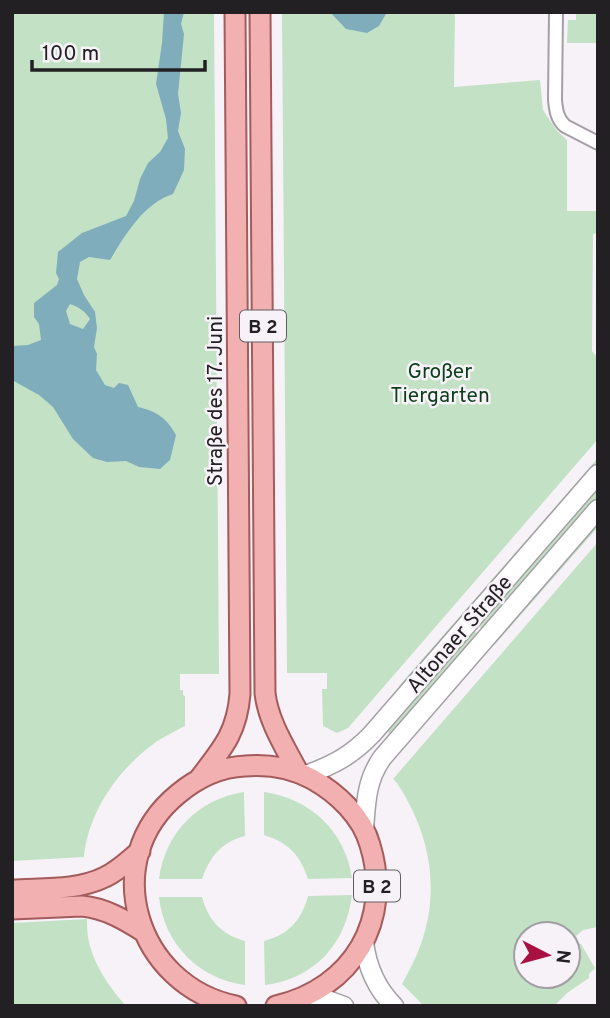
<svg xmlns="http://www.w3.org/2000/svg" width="610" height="1018" font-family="Overpass,sans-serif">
<rect width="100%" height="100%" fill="#f7f2f8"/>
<!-- green -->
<path fill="#c2e1c5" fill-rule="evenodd" d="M12,12H214L219,674H180V690H183V695L185,696V726C175,731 165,736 156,742C119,768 88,812 84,857L12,861Z
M282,12H455L454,87L540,80L543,110L557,131L567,140V211H598V233L593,234L592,351L598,358V439L348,728L337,733L323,726L322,689H327V673H287Z
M576,13H598V43H567L568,20H576Z
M598,458V461L401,689L399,686Z
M598,485V498L483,630L477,624Z
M598,522V527L497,642L495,644L494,643Z
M598,542V927L583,930L576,936L579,943L581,944L595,968L589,974V978L567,993L554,1006H424L402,984C409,971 416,958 421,944C441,887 429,832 397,783L393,779ZM568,934V976H526V934Z
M472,629L479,635L392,736L386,730Z
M244,792L245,836C221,842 210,857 202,879H159C165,833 198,799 244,792Z
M264,792C311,799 345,831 352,878L308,879C301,856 288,842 264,835Z
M352,895C346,944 314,979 265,985L264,941C288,935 302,920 308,896Z
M159,897H202C208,920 222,935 245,941V985C199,979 164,944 159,897Z
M87,919C87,926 87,934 89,942C94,965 110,988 126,1006H12V923Z"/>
<!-- water -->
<path fill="#7fadbc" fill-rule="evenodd" d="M164,12H184L181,24L184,34L178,94L181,113L178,131L185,149L184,170L173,194C143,204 126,234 110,260L89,257L80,262L77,279L84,295L95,312L97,328L94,347L97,354L96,370L105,385L114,388L119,383L128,385L138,407C156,411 167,418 176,435L170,460L160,469L139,467L126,461L107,462L93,458L73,439L53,407L39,395L12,380V346L28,345L41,340L39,324L34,317V303L57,285L59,279L56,273L58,252L82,233L126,216L134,201L140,179L148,163L160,152L168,138L166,119L156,84L162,43ZM70,304C79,307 85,311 90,319L83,329L70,324L66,311Z
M330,12H387L379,26L367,33L346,29Z"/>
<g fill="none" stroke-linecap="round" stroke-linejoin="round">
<defs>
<path id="street" d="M556,12L555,100C556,110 557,119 565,126L598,143"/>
<path id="secondary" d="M306,775C333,765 351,756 372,734L598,474
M364,830C366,803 366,781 382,758L598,509
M364,942C367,967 376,988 394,1006
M311,994L344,1006"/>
<path id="primary" d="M260,12L265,693C268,721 285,747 298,772
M199,779C222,749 237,733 240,694L235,12
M12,890C42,888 77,891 105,877C118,871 129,860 140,851
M12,909L82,906C105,908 125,920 144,932
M236,1006C136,986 97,860 178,794C197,778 221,767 245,766C268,764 292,768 312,779C337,793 362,816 370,845C393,920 353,988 276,1006"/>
</defs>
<!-- street casing -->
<use href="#street" stroke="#a49fa5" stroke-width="16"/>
<!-- secondary casing -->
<use href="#secondary" stroke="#a49fa5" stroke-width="21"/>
<!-- primary casing -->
<use href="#primary" stroke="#a45b5c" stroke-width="23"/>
<!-- street -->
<use href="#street" stroke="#fff" stroke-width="12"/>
<!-- secondary -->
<use href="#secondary" stroke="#fff" stroke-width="18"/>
<!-- primary -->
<use href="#primary" stroke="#f2b0b0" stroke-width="19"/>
</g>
<g text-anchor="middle" stroke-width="5" stroke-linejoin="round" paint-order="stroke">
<!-- shield labels -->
<g fill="#f7f2f8" stroke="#625f63" stroke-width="2">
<rect x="240" y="310.5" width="46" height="31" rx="5"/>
<rect x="354" y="870.5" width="46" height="31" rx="5"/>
</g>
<g font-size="19" font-weight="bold" fill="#222023">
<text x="263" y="333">B 2</text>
<text x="377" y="893">B 2</text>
</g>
<!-- park labels -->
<g font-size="21" fill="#0b3f19" stroke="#f7f2f8">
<text x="440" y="378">Großer<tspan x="440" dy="24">Tiergarten</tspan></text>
</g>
<!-- street labels -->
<g font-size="21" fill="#222023" stroke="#f7f2f8">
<text transform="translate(215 401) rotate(-90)" y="7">Straße des 17. Juni</text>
<text transform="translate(459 634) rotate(-49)" y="7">Altonaer Straße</text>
</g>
</g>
<!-- border -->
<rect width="610" height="1018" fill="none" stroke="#222023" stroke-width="28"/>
<!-- north arrow -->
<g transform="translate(547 955) rotate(96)"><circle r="33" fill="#f7f2f8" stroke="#a29ea3" stroke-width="2"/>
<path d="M0-5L12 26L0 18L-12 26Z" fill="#a81141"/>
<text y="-10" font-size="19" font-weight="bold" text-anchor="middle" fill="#222023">N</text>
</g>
<!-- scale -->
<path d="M32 60v10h173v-10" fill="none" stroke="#222023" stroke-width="3.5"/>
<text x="42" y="60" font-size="21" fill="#222023" stroke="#f7f2f8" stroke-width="5" paint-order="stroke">100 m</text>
</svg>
